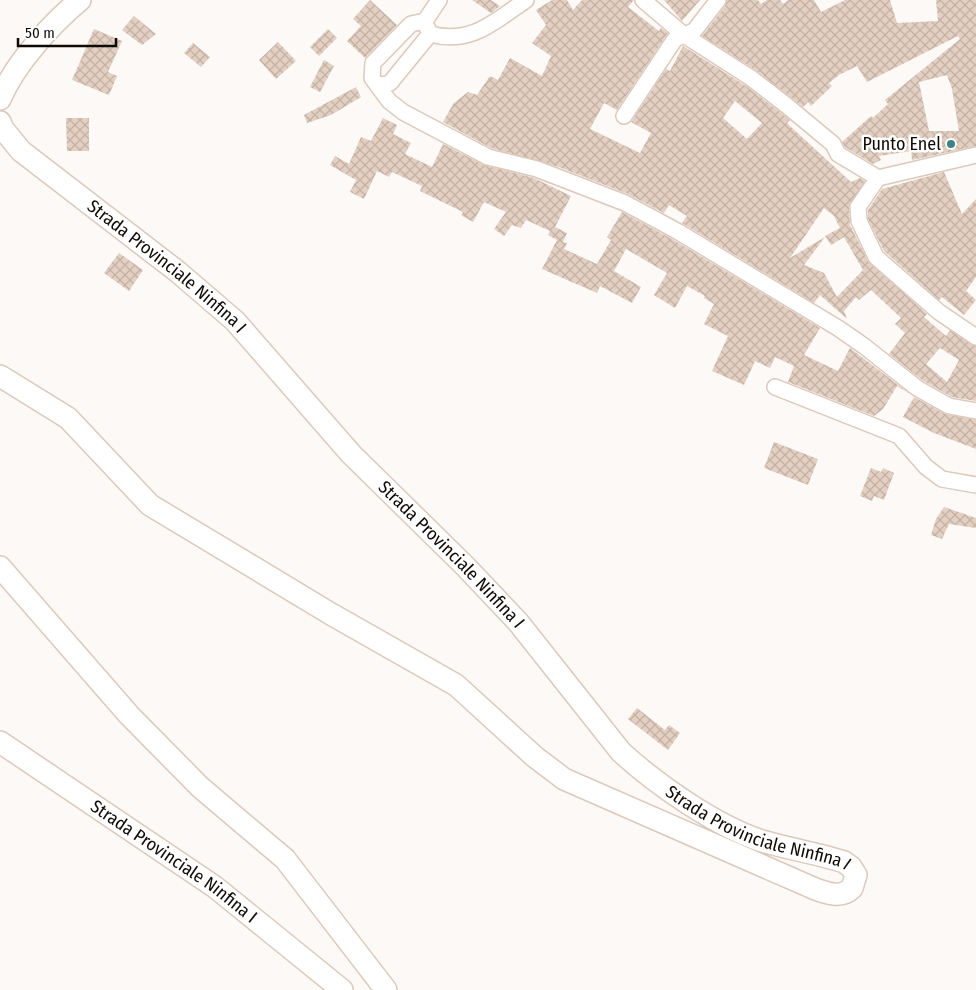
<svg xmlns="http://www.w3.org/2000/svg" width="976" height="990" font-family="'Fira Sans Condensed',sans-serif">
<defs>
<pattern id="building-cross-hatch" width="8" height="8" patternUnits="userSpaceOnUse" patternTransform="scale(1.25)"><rect width="8" height="8" fill="#e3d0c2"/><path d="M0 0l8 8M0 8l8-8" fill="none" stroke="#c2b1a5"/></pattern>
</defs>
<rect width="100%" height="100%" fill="#fdf9f6"/>
<!-- building -->
<path fill="url(#building-cross-hatch)" fill-rule="evenodd" d="M370,0L397,25L365,58L347,41L361,26L353,19Z
M472,0H491L500,6L491,13Z
M552,0H567L573,10L582,0H634L628,7L659,31L661,28L668,33L617,110L604,103L590,129L640,153L651,133L631,122L666,69L670,71L683,46L746,86L780,112L790,120L787,123L791,127L851,182L860,178L865,181L849,208L850,225L868,261L927,314L924,317L946,336L950,330L976,346V401L952,397L922,380L889,354L905,333L895,324L901,318L871,290L859,300L856,297L844,311L847,319L820,295L814,303L682,223L687,216L669,205L664,213L628,194L559,167L491,148L443,122L453,104L459,99L468,92L477,95L490,76L498,80L510,58L542,76L551,56L532,43L546,25L536,10ZM735,101L762,123L747,139L723,118ZM824,208L834,216L840,228L825,236L831,245L844,237L863,270L837,297L824,273L804,265L825,237L790,258ZM940,348L959,360L947,382L926,364Z
M664,0H700L682,21Z
M727,0H758L761,4L767,0H780L783,4L788,0H814L821,12L845,0H890L897,23L938,21L936,0H976V146L912,160L911,151L879,156L881,160L873,164L845,147L842,142L871,116L873,118L888,104L885,100L960,39L958,36L867,82L857,66L839,75L829,83L832,86L811,106L808,102L803,107L757,71L702,36L725,6ZM947,75L952,89L959,131H929L919,82Z
M134,16L156,34L142,45L122,30Z
M94,29L122,41L108,72L117,76L109,95L72,80Z
M328,29L337,38L319,56L310,47Z
M278,42L296,61L276,79L259,60Z
M193,43L210,57L201,67L184,53Z
M324,60L334,66L320,92L310,87Z
M356,87L361,97L331,115L307,123L304,115Z
M66,118H89V151H67Z
M383,118L397,125L393,134L411,143L405,154L432,167L443,144L484,165L534,178L571,196L555,227L567,233L563,242L567,243L564,249L597,264L611,240L607,237L622,212L672,239L820,328L804,355L838,371L850,348L910,394L897,386L883,409L874,416L788,382L794,366L775,357L770,368L755,361L744,385L712,371L728,336L704,324L714,304L704,298L705,296L687,286L675,308L654,295L667,273L626,249L614,271L641,287L632,303L600,286L597,293L542,269L557,240L548,235L550,231L526,220L521,228L512,225L504,236L494,229L506,212L484,202L473,222L461,215L463,212L420,191L422,186L392,172L389,177L377,171L364,199L350,192L356,180L330,165L335,156L349,164L361,137L371,141Z
M944,172L962,214L976,199V277L966,291L976,300L964,315L942,297L939,300L884,251L868,219V210L882,189Z
M119,253L143,270L129,291L104,273Z
M914,397L945,414L976,420V449L934,433L903,417Z
M774,442L818,459L808,485L764,468Z
M871,468L881,472L883,468L894,473L884,500L874,496L872,501L860,496Z
M944,507L976,518V528L949,524L942,539L931,535L936,519Z
M637,708L665,730L669,725L680,733L668,750L628,719Z"/>
<g fill="none" stroke-linecap="round" stroke-linejoin="round">
<defs>
<path id="street" d="M643,0L684,35L751,78L786,105L833,144L838,154L878,178
M425,21L411,24L373,63L372,78L389,101L403,112L488,157L537,169L625,203L677,231L838,328L864,346L917,388L949,406L976,411
M425,21L439,0
M430,34C471,45 494,22 526,0
M377,84L383,85L390,83L430,34L426,25
M624,116L675,39L694,31L718,0
M976,155L878,178L858,207L859,221L876,257L939,312L976,337
M775,387L899,436L926,467L942,479L976,485"/>
<g id="secondary">
<path d="M0,99C15,64 50,25 80,0"/>
<path id="s1" d="M0,122L3,129L21,151L178,272L235,321L351,454L465,566L518,622L621,752C657,785 716,826 762,841C789,849 817,853 844,862L851,867L856,875L852,888C841,899 826,893 813,888L564,779L535,757L456,685L331,614L150,505L68,418L0,376"/>
<path d="M0,567L129,715L200,787L285,859L386,990"/>
<path id="s2" d="M0,742L215,887L342,990"/>
</g>
</defs>
<!-- street casing -->
<use href="#street" stroke="#dcc9bb" stroke-width="18"/>
<!-- secondary casing -->
<use href="#secondary" stroke="#dcc9bb" stroke-width="24"/>
<!-- street -->
<use href="#street" stroke="#fff" stroke-width="15"/>
<!-- secondary -->
<use href="#secondary" stroke="#fff" stroke-width="21"/>
</g>
<!-- markers -->
<circle fill="#3c848a" stroke="#fff" stroke-width="2" cx="951" cy="144" r="5"/>
<g text-anchor="middle" stroke-width="5" stroke-linejoin="round" paint-order="stroke">
<!-- poi labels -->
<g font-size="18" fill="#100a06" stroke="#fff" text-anchor="end">
<text x="941" y="150">Punto Enel</text>
</g>
<!-- street labels -->
<g font-size="18" fill="#100a06" stroke="#fff">
<text dy="6" stroke="none"><textPath href="#s1" startOffset="222">Strada Provinciale Ninfina I</textPath></text>
<text dy="6" stroke="none"><textPath href="#s1" startOffset="628">Strada Provinciale Ninfina I</textPath></text>
<text dy="6" stroke="none"><textPath href="#s1" startOffset="1048">Strada Provinciale Ninfina I</textPath></text>
<text dy="6" stroke="none"><textPath href="#s2" startOffset="211">Strada Provinciale Ninfina I</textPath></text>
</g>
</g>
<!-- scale -->
<path d="M18 38v8h98v-8" fill="none" stroke="#100a06" stroke-width="2.5"/>
<text x="25" y="38" font-size="15" fill="#100a06" stroke="#ffffff" stroke-width="4" paint-order="stroke">50 m</text>
</svg>
